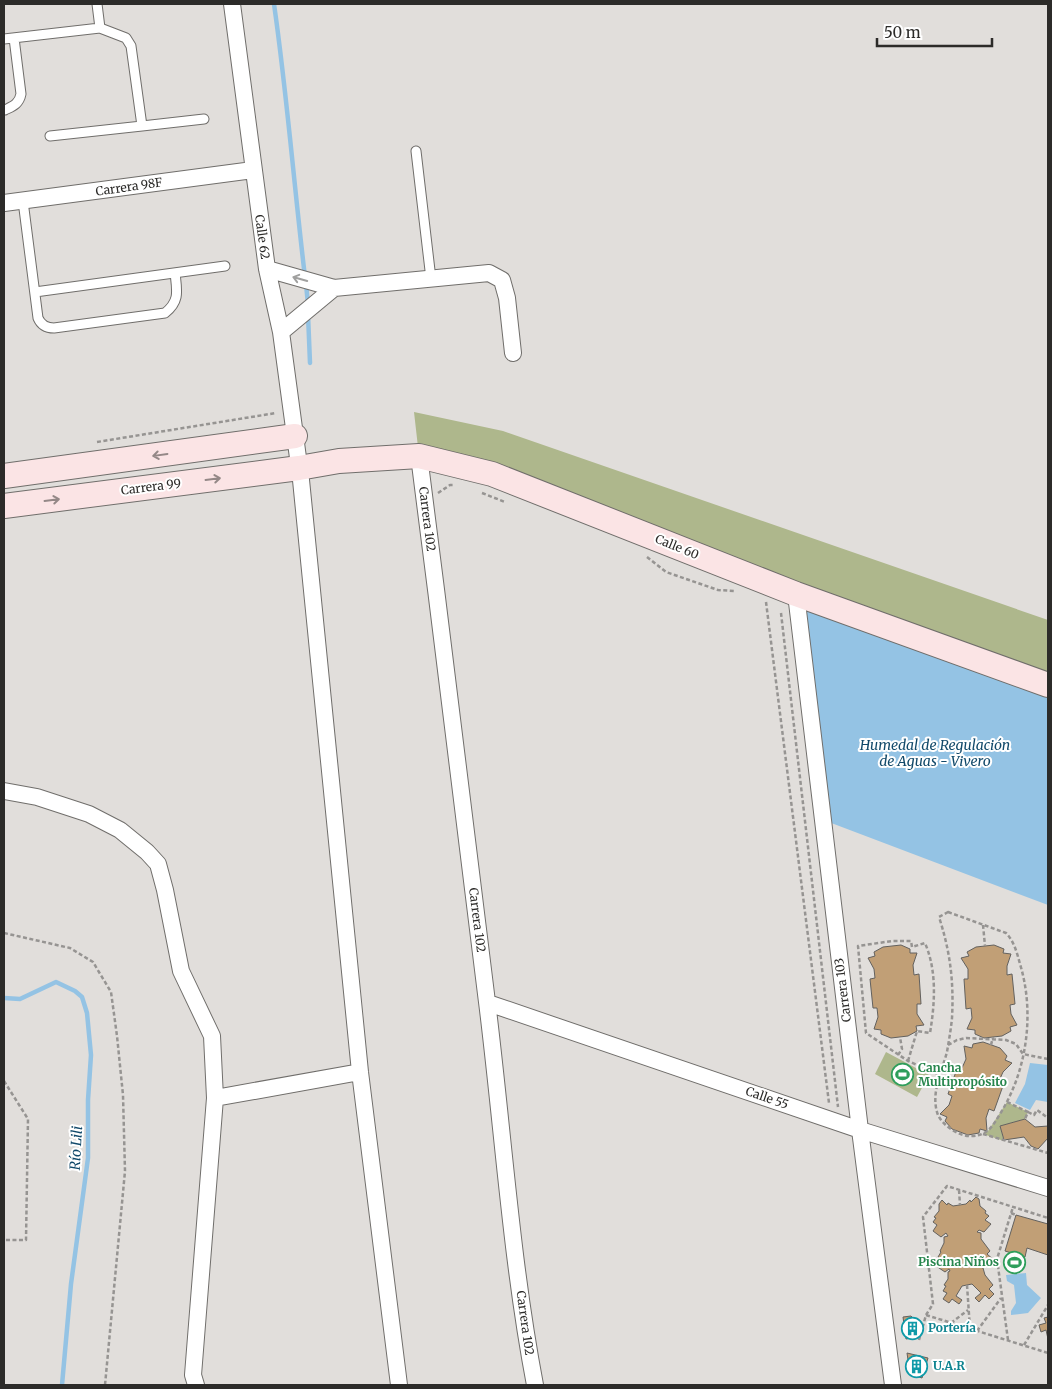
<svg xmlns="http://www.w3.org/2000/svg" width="1052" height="1389" font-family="Merriweather,serif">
<rect width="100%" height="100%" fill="#e1dedb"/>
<!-- green -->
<path fill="#aeb78c" d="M414,412L503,431L1048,620V685L419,456Z
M886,1052L929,1075L917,1097L875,1074Z
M1007,1102L1028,1112L1025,1119L1000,1126L1004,1141L983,1134L988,1131Z"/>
<!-- water -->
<path fill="#94c3e4" d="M796,594L1048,685V905L826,821Z
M1030,1063L1048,1065V1102L1036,1100L1030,1110L1015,1103L1025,1084Z
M1012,1255L1023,1259L1024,1266L1005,1268L1004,1264Z
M1026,1273L1027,1285L1041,1298L1028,1313L1011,1315V1311L1016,1303L1014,1285L1007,1281L1006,1275Z"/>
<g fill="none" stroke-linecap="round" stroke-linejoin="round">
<!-- stream -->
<path stroke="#94c3e4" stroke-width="4.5" d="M274,4C287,94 294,186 305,277
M306,284L308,304
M308,314L310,363
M4,998L20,999L56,982L75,991L82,997L87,1013L91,1055L88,1100V1158L71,1284L62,1385"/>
</g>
<!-- building -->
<path fill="#c19f76" stroke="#63615e" d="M901,945L910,949V953H917L913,965L914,975L919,974L921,1004H917V1014L924,1025L916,1026L917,1031L908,1036L891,1038L881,1034V1030L874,1029L878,1017L877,1008H873L870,979L875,978L874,969L868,958L875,956L874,952L883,947Z
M994,945L1004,949L1003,953L1011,954L1007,966V975L1012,974L1015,1004L1010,1005L1011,1014L1017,1025L1010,1027L1011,1031L1002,1036L984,1038L975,1034V1030L967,1029L972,1018L971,1008L966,1009L964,979H968V969L961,958L969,956L967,952L976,947Z
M983,1042L1000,1048L1007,1056L1005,1060L1012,1063L1003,1072L999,1081L1004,1083L994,1111L989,1109L986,1118L987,1131L980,1129L979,1133L968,1135L952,1129L945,1121L947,1117L940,1114L949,1105L952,1096L948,1094L958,1066L962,1068L966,1059L964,1046L972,1048L973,1044Z
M1025,1119L1035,1127L1048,1126V1138L1038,1149L1031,1146L1024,1137L1004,1140L1000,1126Z
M976,1197L979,1199L980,1206L986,1211L985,1213L989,1216L985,1220L991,1224L984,1232L979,1230L977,1232L981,1233V1239L990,1251L987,1254L994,1260L987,1267L982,1265L981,1267L983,1268L985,1275L993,1285L989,1289L994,1294L989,1299L985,1295L979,1302L975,1298L981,1293L972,1284L962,1286L956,1296L962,1300L959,1304L952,1299L949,1303L943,1299L947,1293L943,1291L946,1286L944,1285L948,1279V1272L950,1271L949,1269L945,1272L936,1266L941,1259L938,1257L941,1252L940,1251L944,1243V1237L948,1236L946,1233L941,1237L933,1231L937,1225L933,1222L936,1218L934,1217L939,1211V1204L942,1200L947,1205L948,1203L953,1206L966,1204L970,1200L971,1202Z
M1016,1215L1048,1224V1255L1027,1248L1025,1257L1005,1251Z
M911,1316L914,1319H918L919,1337L906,1339L903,1317Z
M1048,1317V1339L1046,1330L1041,1332L1039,1325L1046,1323L1044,1318Z
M907,1353L928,1358L922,1378L910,1374Z"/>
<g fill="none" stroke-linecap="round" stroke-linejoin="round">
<defs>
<path id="lane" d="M4,39L100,28L97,4
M5,110C13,106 19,104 21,94L14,38
M142,126L204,119
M50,136L142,126L131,46L126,38L100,28
M416,151L431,279
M23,201L38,318C41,325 46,328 54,328L165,313C180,301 177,291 175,273
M35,292L225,266"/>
<path id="street" d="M232,4L267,269L281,332L301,480L360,1072L399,1385
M4,203L253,170
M267,269L334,288L489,273L502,280L507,298L513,353
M281,332L334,288
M419,456C442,638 466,820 487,1002C503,1130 511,1259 535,1385
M796,594L860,1130L893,1385
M4,791L37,797L89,814L120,830L147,852L158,864L165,890L181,971L212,1036L215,1098
M488,1003L860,1130L1048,1188
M196,1385L193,1375L215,1098L360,1072"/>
<path id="secondary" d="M4,476L295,436
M4,506L299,468L339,461L419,456L492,474L796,594L1048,685"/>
</defs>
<!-- lane casing -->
<use href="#lane" stroke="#706e6b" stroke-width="11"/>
<!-- street casing -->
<use href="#street" stroke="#706e6b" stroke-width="18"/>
<!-- secondary casing -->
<use href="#secondary" stroke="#706e6b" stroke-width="26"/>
<!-- path -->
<path stroke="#969492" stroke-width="2.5" stroke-dasharray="4 2.5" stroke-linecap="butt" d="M97,442L276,413
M438,493L450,485H453
M482,493L505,502
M647,557L666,572L718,590L734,591
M766,602L829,1103
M781,613L838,1107
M948,912L1006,933C1014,941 1017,953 1020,964C1035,1013 1027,1071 1000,1114C992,1127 988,1135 972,1136C960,1137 943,1126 938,1115C930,1094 942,1071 947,1052C949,1040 951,1029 952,1018C954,981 950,951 939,917Z
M983,925L985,946
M4,933L70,948L93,962L111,992L117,1036L123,1095L125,1171L105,1385
M948,1045L957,1040L966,1038L1006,1040L1016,1044L1023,1054L1048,1059
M991,1045L993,1037
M898,1055L902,1049L900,1037
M908,1061L917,1031L930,1033C935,1003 937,971 925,943L912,947L911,941H892L858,946L866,1033L908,1061L940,1075
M4,1081L28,1119L26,1240H4
M1007,1102L1028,1112L1025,1119
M1028,1112L1034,1115L1037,1110L1048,1118
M983,1134L1048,1153
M959,1190L960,1205
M1011,1213L1016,1215
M967,1285L970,1329
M926,1315L933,1304L923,1217L947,1186L1048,1218
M951,1323L968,1310
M977,1331L1001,1298
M919,1340L926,1315L1048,1353
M1008,1340L997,1259L1013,1207
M1024,1345L1048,1305"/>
<!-- lane -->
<use href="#lane" stroke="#fff" stroke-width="9"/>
<!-- street -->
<use href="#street" stroke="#fff" stroke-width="16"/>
<!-- secondary -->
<use href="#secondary" stroke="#fbe4e5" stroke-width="24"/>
</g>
<!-- one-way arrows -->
<defs><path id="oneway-shaft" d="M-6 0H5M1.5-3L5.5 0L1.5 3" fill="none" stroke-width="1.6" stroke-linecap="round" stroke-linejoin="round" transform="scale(1.25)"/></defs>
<use stroke="#a0a09f" href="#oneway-shaft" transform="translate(300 279) rotate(-164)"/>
<g stroke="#948887">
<use href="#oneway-shaft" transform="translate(160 455) rotate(172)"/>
<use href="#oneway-shaft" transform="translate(213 479) rotate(-7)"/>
<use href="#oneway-shaft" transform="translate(52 500) rotate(-7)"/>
</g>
<!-- icons -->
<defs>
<symbol id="stadium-ring" viewBox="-11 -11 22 22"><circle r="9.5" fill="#fff" stroke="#2e9e5b" stroke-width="1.5"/><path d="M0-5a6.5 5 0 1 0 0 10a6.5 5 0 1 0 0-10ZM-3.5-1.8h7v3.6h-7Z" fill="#2e9e5b"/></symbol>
<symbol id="building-ring" viewBox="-11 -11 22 22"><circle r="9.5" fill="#fff" stroke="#0f9aa8" stroke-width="1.5"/><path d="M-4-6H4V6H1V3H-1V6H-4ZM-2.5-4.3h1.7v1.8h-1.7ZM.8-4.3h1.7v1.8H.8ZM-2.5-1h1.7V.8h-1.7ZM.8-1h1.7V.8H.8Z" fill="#0f9aa8"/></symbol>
</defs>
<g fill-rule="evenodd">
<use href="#stadium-ring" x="890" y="1062" width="25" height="25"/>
<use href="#stadium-ring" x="1002" y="1250" width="25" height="25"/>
<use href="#building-ring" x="900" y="1316" width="25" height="25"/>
<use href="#building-ring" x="904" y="1354" width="25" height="25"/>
</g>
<g text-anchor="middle" stroke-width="4" stroke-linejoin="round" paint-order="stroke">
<!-- street labels -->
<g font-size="12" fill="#2c2b29" stroke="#fff">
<text transform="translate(129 187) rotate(-8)" y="4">Carrera 98F</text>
<text transform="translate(262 237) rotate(82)" y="4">Calle 62</text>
<text transform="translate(151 487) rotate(-7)" y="4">Carrera 99</text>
<text transform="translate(427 519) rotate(83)" y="4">Carrera 102</text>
<text transform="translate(677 547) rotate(22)" y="4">Calle 60</text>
<text transform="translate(477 920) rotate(83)" y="4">Carrera 102</text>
<text transform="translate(843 990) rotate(-97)" y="4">Carrera 103</text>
<text transform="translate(767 1098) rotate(19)" y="4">Calle 55</text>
<text transform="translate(525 1323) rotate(82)" y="4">Carrera 102</text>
</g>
<!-- leisure labels -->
<g font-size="12" font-weight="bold" fill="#27864d" stroke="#fff" text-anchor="start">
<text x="918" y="1072">Cancha<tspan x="918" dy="14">Multipropósito</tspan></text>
<text x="999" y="1266" text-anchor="end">Piscina Niños</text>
</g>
<!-- culture labels -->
<g font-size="12" font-weight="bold" fill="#0d838f" stroke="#fff" text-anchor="start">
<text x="928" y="1332">Portería</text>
<text x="933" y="1370">U.A.R</text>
</g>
<!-- water labels -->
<g font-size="14" font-style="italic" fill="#11496a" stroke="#fff">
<text x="935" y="750">Humedal de Regulación<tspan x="935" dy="16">de Aguas - Vivero</tspan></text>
<text transform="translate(76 1148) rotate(-87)" y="5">Río Lili</text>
</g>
</g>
<!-- border -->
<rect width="1052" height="1389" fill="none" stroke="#2c2b29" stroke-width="10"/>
<!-- scale -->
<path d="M877 38v8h115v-8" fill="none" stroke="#2c2b29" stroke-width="2.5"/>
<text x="884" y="38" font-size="15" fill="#2c2b29" stroke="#ffffff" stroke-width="4" paint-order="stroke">50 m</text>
</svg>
